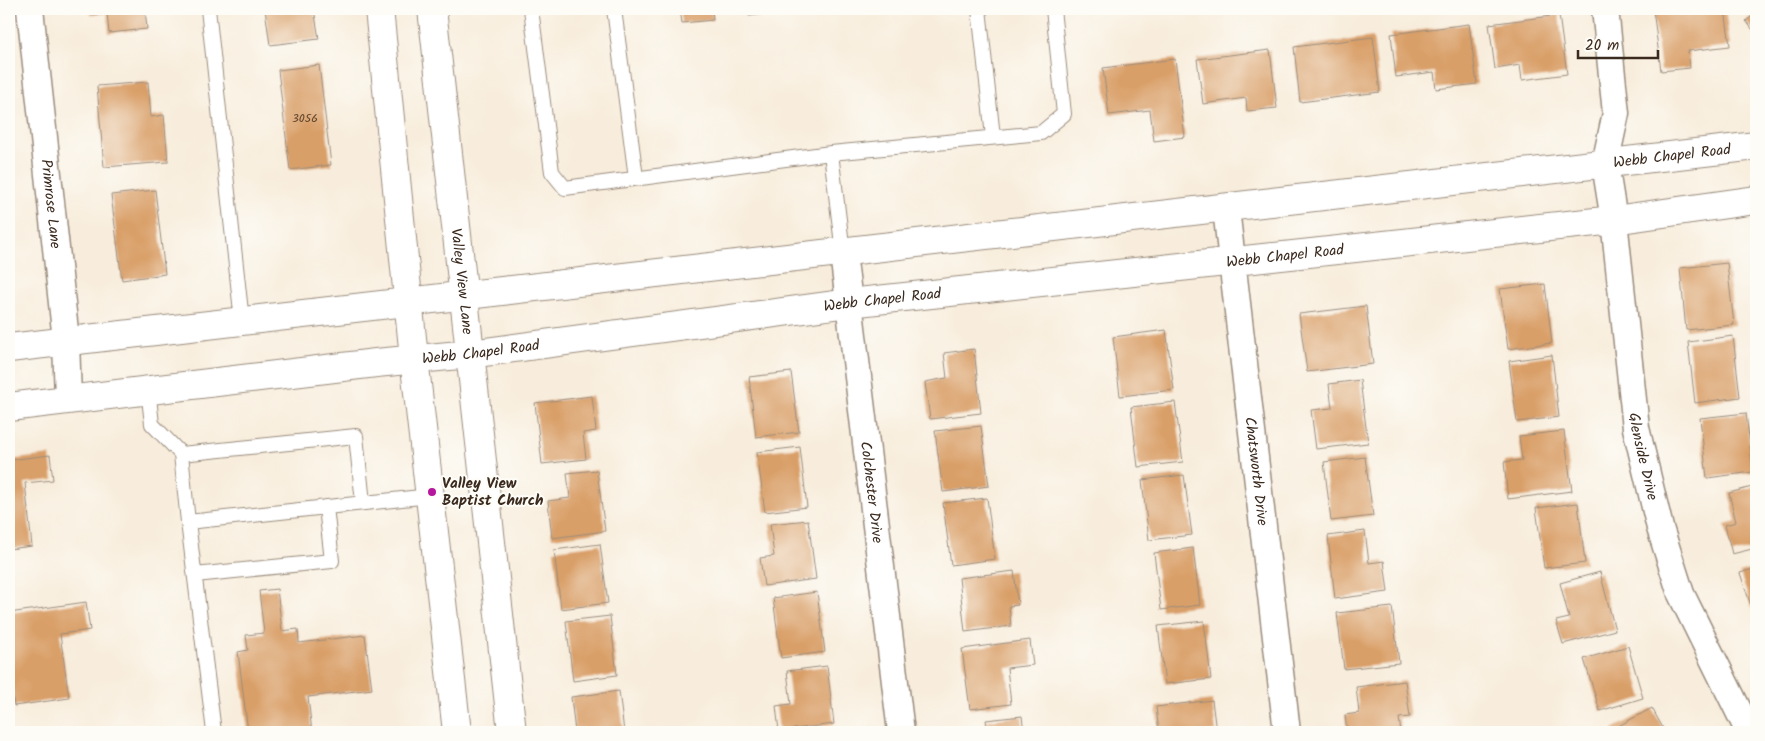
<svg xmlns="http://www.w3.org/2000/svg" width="1765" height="741" font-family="Kalam,sans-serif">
<rect width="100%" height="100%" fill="#fdfcf7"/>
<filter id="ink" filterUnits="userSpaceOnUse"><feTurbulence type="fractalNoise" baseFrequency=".02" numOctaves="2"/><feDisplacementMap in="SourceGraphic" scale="10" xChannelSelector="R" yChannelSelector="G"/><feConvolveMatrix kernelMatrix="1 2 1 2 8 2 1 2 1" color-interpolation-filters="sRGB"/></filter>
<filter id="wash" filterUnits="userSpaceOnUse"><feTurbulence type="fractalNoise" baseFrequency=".0096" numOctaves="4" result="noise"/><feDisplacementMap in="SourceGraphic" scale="20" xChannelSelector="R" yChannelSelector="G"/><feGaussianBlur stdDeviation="1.12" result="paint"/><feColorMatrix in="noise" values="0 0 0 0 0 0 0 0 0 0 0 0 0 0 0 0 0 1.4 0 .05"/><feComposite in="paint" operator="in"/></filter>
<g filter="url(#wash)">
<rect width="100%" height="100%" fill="#f8eddc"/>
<g id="blocks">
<!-- building -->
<path fill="#d99f67" d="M90,9H145L147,29L109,33L107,13L91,15Z
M265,9H314L319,39L270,45Z
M680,9H712L713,20L682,23Z
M748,9H799V10L749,16Z
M1653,9H1725L1730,46L1688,51L1690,68L1661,71Z
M1756,13V34L1746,21Z
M1559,15L1567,74L1522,80L1520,65L1495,69L1489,24Z
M1469,24L1477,84L1436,89L1434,72L1396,77L1391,34Z
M1373,37L1380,92L1300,102L1294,47Z
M1270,50L1277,108L1247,111L1246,98L1203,104L1197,59Z
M1175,59L1185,137L1154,141L1150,110L1109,115L1103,68Z
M319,65L331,165L290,170L278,70Z
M148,82L151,117L164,115L168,162L104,167L97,86Z
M155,190L165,274L122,280L111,195Z
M1727,263L1734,325L1686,330L1680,268Z
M1545,284L1552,343L1508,349L1500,289Z
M1366,306L1373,364L1307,372L1299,314Z
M1166,330L1174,390L1120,396L1113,337Z
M1733,336L1740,397L1695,403L1688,342Z
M974,349L981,413L930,419L925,382L947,378L944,353Z
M1552,355L1559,417L1517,422L1509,361Z
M791,372L799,432L756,437L749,377Z
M1360,380L1368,443L1316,449L1311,410L1332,408L1329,384Z
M592,396L596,431L583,433L586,459L542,464L535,403Z
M1175,402L1183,462L1138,467L1131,407Z
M1746,413L1753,472L1707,478L1700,418Z
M981,426L989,486L943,492L935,431Z
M1564,431L1572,491L1508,499L1504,462L1522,460L1519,436Z
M800,447L807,507L765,512L757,452Z
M50,455L53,480L25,483L32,546L9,549V460Z
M1365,457L1373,516L1331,521L1324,462Z
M597,470L605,531L552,538L548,501L570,498L567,473Z
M1184,475L1192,535L1149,540L1142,480Z
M1756,486V548L1732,554L1725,525L1736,522L1729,493Z
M987,498L995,559L951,565L943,503Z
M1578,503L1585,563L1544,568L1536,508Z
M808,520L816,579L764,586L760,558L774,556L770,524Z
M1365,531L1369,563L1384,561L1388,592L1335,599L1328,536Z
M600,544L608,603L561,609L554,550Z
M1193,548L1200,605L1161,610L1154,553Z
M1756,568V621L1740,573Z
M1014,571L1018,605L1009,606L1011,626L965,632L959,578Z
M1600,572L1615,630L1563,644L1556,621L1569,618L1560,583Z
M277,589L282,631L298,629L299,643L365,635L372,689L308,697L312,732H248L238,652L248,650L246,635L264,633L259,591Z
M817,592L825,652L781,658L773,598Z
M86,602L90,630L60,634L69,698L14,706L9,668V613Z
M1392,607L1399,663L1344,669L1337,613Z
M610,616L617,675L573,681L566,621Z
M1204,621L1211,679L1165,684L1158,626Z
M1030,640L1033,665L1007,668L1011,704L970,709L962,649Z
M1628,646L1643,698L1600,711L1584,659Z
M827,666L834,724L779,731L776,706L791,704L787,671Z
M1405,681L1410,717L1399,718L1401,732H1347L1345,715L1359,713L1356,687Z
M619,691L624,732H575L571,697Z
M1212,700L1216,732H1159L1156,707Z
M1652,708L1665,732H1614L1613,729Z
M1022,716L1024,732H988L986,720Z"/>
</g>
</g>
<g filter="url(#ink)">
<use href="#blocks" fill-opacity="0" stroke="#9a8c7d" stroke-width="1"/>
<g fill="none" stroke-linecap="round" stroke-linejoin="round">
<defs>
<path id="lane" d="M208,9L242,321
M531,9L552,172L565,188L831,153L843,253
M614,9L636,178
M979,9L993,137
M831,153L1041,133L1064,114L1053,9
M148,389L152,424L181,454
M188,522L181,454L356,436L363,503
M195,575L332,561L326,507
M214,732L188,522L430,496"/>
<g id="street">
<path id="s1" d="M30,9L66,340L68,399"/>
<path id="s2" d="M1605,9L1616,113L1605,164L1614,220L1636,428L1660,528L1681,594L1749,732"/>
<path id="s3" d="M1226,209L1287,732"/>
<path id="s4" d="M843,253L901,732"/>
</g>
<g id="secondary">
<path d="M379,9L414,358L457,732"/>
<path id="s5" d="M432,9L512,732"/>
<path id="s6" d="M9,348L1756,146"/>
<path id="s7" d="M9,407L376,363L470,354L849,303L1614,220L1756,200"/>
</g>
</defs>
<!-- lane casing -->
<use href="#lane" stroke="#9a8c7d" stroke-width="16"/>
<!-- street casing -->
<use href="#street" stroke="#9a8c7d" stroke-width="29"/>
<!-- secondary casing -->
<use href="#secondary" stroke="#9a8c7d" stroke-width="30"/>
<!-- lane -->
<use href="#lane" stroke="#fff" stroke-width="14"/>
<!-- street -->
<use href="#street" stroke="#fff" stroke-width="26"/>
<!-- secondary -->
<use href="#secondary" stroke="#fff" stroke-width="28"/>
</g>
</g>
<!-- markers -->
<circle fill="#b5179e" stroke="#fdfcf7" stroke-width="2" cx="432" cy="492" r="5"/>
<g text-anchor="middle" stroke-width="4" stroke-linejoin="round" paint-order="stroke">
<!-- number labels -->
<g font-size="12" fill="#624730">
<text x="305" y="122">3056</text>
</g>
<!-- street labels -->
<g font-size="15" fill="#3b2a1e" stroke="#fdfcf7">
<text dy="5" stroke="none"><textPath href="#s6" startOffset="1674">Webb Chapel Road</textPath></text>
<text dy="5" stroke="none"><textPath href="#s1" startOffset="196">Primrose Lane</textPath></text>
<text dy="5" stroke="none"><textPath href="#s7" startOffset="1285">Webb Chapel Road</textPath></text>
<text dy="5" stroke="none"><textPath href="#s5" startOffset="274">Valley View Lane</textPath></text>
<text dy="5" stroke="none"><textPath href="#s7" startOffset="880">Webb Chapel Road</textPath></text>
<text dy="5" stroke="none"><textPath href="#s7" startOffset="475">Webb Chapel Road</textPath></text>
<text dy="5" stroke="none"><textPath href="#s2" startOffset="452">Glenside Drive</textPath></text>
<text dy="5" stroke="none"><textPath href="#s3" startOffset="264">Chatsworth Drive</textPath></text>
<text dy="5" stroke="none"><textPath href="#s4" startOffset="241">Colchester Drive</textPath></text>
</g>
<!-- poi labels -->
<g font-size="15" font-weight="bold" fill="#3b2a1e" stroke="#fdfcf7" text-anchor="start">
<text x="442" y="488">Valley View<tspan x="442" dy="17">Baptist Church</tspan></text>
</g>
</g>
<!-- margin -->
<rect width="1765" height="741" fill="none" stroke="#fdfcf7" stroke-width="30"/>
<!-- scale -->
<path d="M1578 50v8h80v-8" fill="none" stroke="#3b2a1e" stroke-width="2.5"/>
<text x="1585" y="50" font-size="15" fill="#3b2a1e" stroke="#fdfcf7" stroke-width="4" paint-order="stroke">20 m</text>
</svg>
